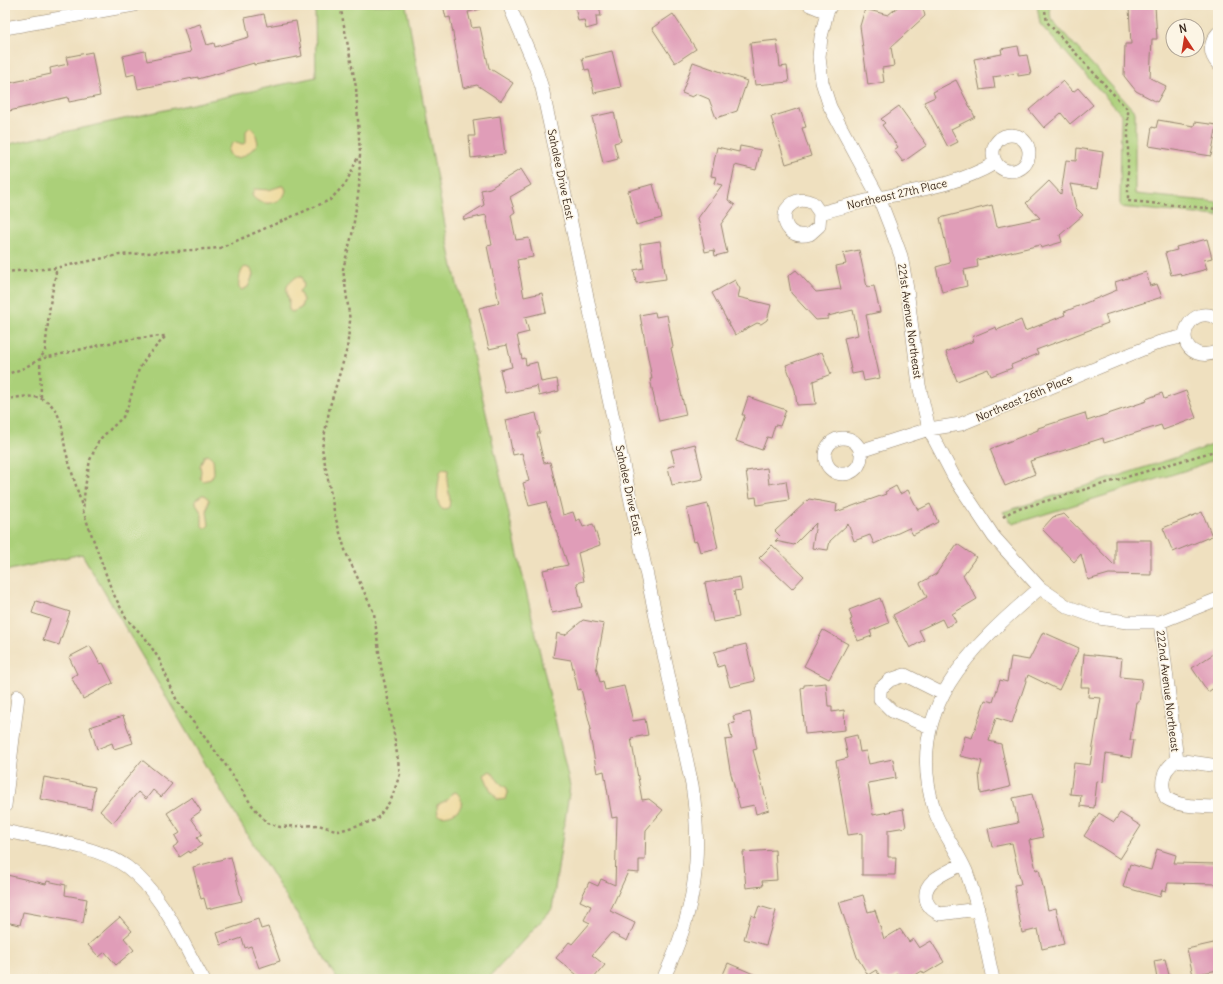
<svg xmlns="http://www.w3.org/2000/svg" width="1223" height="984" font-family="Delius,sans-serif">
<rect width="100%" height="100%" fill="#fcf5e5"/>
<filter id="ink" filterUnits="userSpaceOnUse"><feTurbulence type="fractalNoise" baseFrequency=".025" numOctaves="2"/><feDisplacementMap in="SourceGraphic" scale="8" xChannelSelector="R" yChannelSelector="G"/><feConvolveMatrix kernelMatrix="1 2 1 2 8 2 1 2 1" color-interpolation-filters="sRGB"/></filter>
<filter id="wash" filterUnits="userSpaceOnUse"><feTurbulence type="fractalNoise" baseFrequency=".012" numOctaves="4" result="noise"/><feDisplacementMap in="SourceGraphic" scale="16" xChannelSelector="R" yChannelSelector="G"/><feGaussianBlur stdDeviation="0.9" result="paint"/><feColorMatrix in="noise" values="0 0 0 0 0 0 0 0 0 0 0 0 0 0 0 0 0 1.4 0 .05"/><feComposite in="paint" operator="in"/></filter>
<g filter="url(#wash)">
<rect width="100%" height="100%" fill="#efe0bf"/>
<!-- green -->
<path fill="#abd079" stroke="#737d4c" d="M315,5H406L450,253L570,786L552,909L488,979H337L239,821L82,554L5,571V145L316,77Z
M1037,5H1049L1051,19L1135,112V194L1218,202V216L1120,207L1121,114L1040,24Z
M1218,443V458L1190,469L1013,524L1003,512L1184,455Z"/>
<!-- sand -->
<path fill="#eeda9e" stroke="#94825e" d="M250,127L255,131L258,143C252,151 233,168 228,150L233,143L236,142L242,144L246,143V131Z
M281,186H284L286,190C284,205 259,208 252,195L254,189L269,190Z
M245,267L251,269L253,275L248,287L242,290L239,288C238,282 240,270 245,267Z
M296,277H302L304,286L299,291L303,300L301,308L292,312L289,310C288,306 290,301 288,297C285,284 287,286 296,277Z
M209,455L213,459L214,473L211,479L203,481L200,478L201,471L200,466L204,456Z
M443,469L448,470L447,481L450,500L449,507L444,510C433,505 439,482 440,472Z
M202,495H205L209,500L207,512L209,525L205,529L202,526V515L196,503V499Z
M490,771C496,775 496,782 507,788L508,793L506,799L498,800L490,789L484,775Z
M456,792C471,805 453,819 438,815L437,805L447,800L452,793Z"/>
<g id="blocks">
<!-- building -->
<path fill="#e09db8" d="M443,5H480L481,9L468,12L472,28L480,27L489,68L513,83L501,101L477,85L463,88L450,17L446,18Z
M575,5H599L601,16H596L597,26L586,29L584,20L578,21Z
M900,5H922L925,16L891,47L894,66L882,68L884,82L868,85L860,26L865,9L888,15Z
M1135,5H1155L1157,39H1152L1150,78L1166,86L1157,102L1136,91L1124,76L1125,44H1131L1129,7H1135Z
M264,14L267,26L296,21L302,56L254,65V63L198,79V77L138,89L135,74L127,76L123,56L145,51L147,61L191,52L184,29L200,24L207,45L214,43L215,47L249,37L245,18Z
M673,14L696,49L675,63L652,28Z
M777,40L780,67L787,66L789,82L755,85L750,43Z
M1018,46L1020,56L1027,55L1031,74L1018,76V73L993,77L995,88L980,90L974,59L1002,54L1001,49Z
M612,51L621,87L594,93L589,69L585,70L582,58Z
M92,52L100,96L69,102L68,97L5,112V84L51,74L50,68L68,64L66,57Z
M693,62L747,81L737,111L716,118L709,99L697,94L692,97L682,93Z
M956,80L975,117L951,129L958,142L948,147L924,102L935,97L933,92Z
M1063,81L1073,92L1078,88L1093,105L1070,124L1061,113L1044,128L1029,110Z
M899,106L927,145L903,162L894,150L898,147L882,125L885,123L881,119Z
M800,108L806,127L802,128L811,156L786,164L771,117Z
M614,112L621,141L614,143L618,159L603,163L592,117Z
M500,116L505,154L471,158L469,136H475L473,120Z
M1158,120L1194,126L1195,122L1217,125L1211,156L1149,146L1152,127L1156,128Z
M740,146L761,150L756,170L735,165L728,200L735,205L721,224L727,253L715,256L714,250L705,252L698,218L722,185L714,183L716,177L711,176L717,147L739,152Z
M1077,148L1103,152L1098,188L1070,184L1076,208L1083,215L1060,235L1062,242L1041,248L1040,245L977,260L978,267L964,270L967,286L942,292L936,267L950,263L940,218L992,205L997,227L1040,218L1026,203L1049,181L1061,194L1066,160L1076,161Z
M521,169L531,185L510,197L515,212L511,215L516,240L529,238L533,257L517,260L524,297L542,293L546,312L525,317L529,332L517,335L522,359L525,358L526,365L537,362L541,382L557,379L559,391L539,396L537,386L505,393L500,370L512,367L507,345L489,349L479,308L499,303L487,246L492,245L486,215L464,220L463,218L484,205L481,190L490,188Z
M653,184L662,218L636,225L628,191Z
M1207,239L1212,258L1204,260L1207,269L1181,276L1180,273L1171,275L1165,253L1177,250L1176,247Z
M660,241L666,279L636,283L634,270L644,268L640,244Z
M859,250L867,287L874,286L880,312L866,315L880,378L864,381L862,372L852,374L844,338L858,335L853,310L828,316V319L816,320L791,293L788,276L796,270L816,292L841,289L836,266L846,264L843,253Z
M1146,272L1150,286L1157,284L1162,297L1105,315L1108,323L1036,350L1038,354L1011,365L1012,368L991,376L988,369L957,381L946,352L974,341L972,337L996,327L997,330L1021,320L1025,331L1065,315L1064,312L1117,290L1115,282Z
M735,280L740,289L738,297L771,305L767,320L761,324L757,323L735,335L712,293Z
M655,312L656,317L667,315L673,347L671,348L686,415L659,421L650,379H652L640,315Z
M822,352L831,374L813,381L816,404L797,405L795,390L786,365Z
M1186,391L1196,418L1163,430L1161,425L1104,443L1103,438L1030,461L1035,474L1005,486L990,449L1038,430V428L1085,413L1087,421L1147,401L1146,399L1162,393L1164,399Z
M748,397L786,410L780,426L775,425L771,438L767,437L762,450L736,441L745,415H742Z
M536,413L540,433H537L544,463L550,462L563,515L573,512L576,521L580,519L583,527L593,524L600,545L578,553L584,581L577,583L582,607L552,613L543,570L568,565L546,502L529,506L523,483L529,481L522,453L513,455L506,420Z
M695,444L703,479L672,485L668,467L675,465L671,450Z
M767,468L769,484L786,481L789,500L757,505L756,497L750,498L746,471Z
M896,486L900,494L908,490L918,510L930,504L938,522L913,535L909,528L874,544L870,535L854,541L848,524L830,541L828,550L812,548L816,523L794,545L775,541L780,536L775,531L809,499L837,504L836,512L886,494L885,492Z
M708,504L718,548L700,552L697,541L694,542L687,509Z
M1202,512L1212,536L1173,552L1163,528Z
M1064,514L1115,566V540H1151V575L1109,574L1088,580L1081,554L1074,562L1042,529L1053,517Z
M957,544L976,557L963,575L977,599L952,614L956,622L946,627L942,619L919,630L924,640L910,648L893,615L927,597L920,583L936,574Z
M772,545L804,576L792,589L759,558Z
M740,577L742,590L734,591L739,617L713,622L705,583Z
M880,598L889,623L870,631L872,636L858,641L850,620L852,619L849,610Z
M36,601L70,612L59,645L43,640L50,619L32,613Z
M583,620L604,624L596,667L600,682L603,681L605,690L624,686L633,721L645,719L648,735L631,738L642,800L649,799L663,810L646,830L645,860H639V873L628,872L610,911L635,923L627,941L611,933L592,955L605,965L593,979H582L556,958L569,942L572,944L590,923L584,920L591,906L580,901L589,882L598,886L601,879L615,885L617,817L612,818L604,771L597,773L589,730L591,729L581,689L578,690L571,660L553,657L557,633L565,635Z
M823,630L848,644L829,679L804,666Z
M1043,632L1079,648L1059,690L1028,675L1012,723L996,718L989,741L1001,744L1010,787L981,794L979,773L982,761L960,756L965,736L972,738L985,700L993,702L1000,680L1007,682L1011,657L1029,660Z
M746,644L755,681L730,687L724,665L718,667L714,652Z
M90,646L100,664L103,663L113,683L83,699L71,677L77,674L69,657Z
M1218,651V685L1208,692L1192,668Z
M1084,654L1122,658L1120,677L1142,679L1139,702H1136L1130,740H1134L1131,758L1106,754L1103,782L1097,781L1094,808L1080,806L1081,795L1070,794L1074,763L1090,765L1101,698L1088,697L1089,687H1081Z
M826,683L828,706H832V712L844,710L845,730L805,734L801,688L804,687V685Z
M750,712L757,749L753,750L769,810L756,814L754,805L740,808L730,770L725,740L732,739L729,724L735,723L733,716Z
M123,716L133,743L114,749L112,743L97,749L90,727Z
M857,735L860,752L866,751L869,764L893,759L896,778L868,783L873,815L903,809L906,827L888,830V857H896L895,875H862V833L848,835L836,761L848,758L844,738Z
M142,760L172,784L161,797L153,790L146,799L138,792L113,823L100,811Z
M44,777L95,787L91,809L40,799Z
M1032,794L1043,837L1029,840L1036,870L1039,869L1048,910L1056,908L1064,944L1042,949L1038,929L1022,933L1014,885L1021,884L1012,843L992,847L988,829L1018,823L1013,798Z
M192,797L201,811L191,818L202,834L197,838L202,845L190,853L189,851L180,857L173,847L179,843L175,836L180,833L167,813Z
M1099,813L1114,822L1120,813L1141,826L1120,859L1084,836Z
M1157,849L1176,855L1174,863L1218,864V884L1168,883L1166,891L1162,890L1160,897L1123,887L1130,864L1151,870Z
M775,850L777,880L762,881L763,886L746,888L743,852Z
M231,857L242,901L207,909L204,898L201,899L193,867Z
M7,875L46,884L47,881L66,885L65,895L87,899L83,923L23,912L20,925L5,922V885Z
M863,895L868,912L875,910L884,939L900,929L909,942L913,939L919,948L931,941L944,962L924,974L922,971L909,979H901L898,974L890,979H882L876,970L868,975L857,957L839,902Z
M759,906L776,911L766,945L744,939L751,915L755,917Z
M120,917L132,931L124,938L134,950L116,965L105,952L99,957L88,945Z
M258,919L261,929L268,927L280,961L259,968L251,946L245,948L242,938L221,945L217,933Z
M1218,942V970L1193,975L1187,949Z
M1165,959L1170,979H1157L1154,961Z
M728,963L765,979H721Z"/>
</g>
</g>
<g filter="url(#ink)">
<use href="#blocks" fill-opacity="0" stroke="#95856e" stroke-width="1"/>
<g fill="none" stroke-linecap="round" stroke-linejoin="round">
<defs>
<path id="street" d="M509,5L535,66L542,88L692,785C703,857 695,913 663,979
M810,5L827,12
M831,5L827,12L821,37L819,57L822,82L830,107L879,198L893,234L901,256L907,289L919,385L929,429L954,477L994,537L1040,588L1068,607L1099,618L1127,622H1160L1218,599
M5,28L134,5
M1218,33C1209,43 1209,54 1218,64
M993 153a18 18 0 1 1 36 0a18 18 0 1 1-36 0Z
M820,213L813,203C802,198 793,200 786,210C781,227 793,239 810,234L819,226L820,213C840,208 859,202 879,198C919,190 960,184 995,163
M1218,319C1192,302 1171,342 1197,353C1205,356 1212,354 1218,351
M825 456a18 18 0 1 1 36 0a18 18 0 1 1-36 0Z
M860,451L929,429L961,424L1160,342L1185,336
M1160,622L1177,760
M930,727L892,711L880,699V689L890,680L905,675L943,694
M1218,766L1177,760C1163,769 1159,782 1166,798C1182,808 1200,806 1218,807
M5,806L18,696
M5,831C40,839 98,845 127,867C163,894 181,941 203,979
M962,864C949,872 923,879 926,898C927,907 933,911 940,914L978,909
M993,979C985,943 979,906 966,871C957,850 941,831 934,809C903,709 971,647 1040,588"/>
</defs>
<!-- street casing -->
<use href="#street" stroke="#95856e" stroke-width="14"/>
<!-- path -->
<path stroke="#95856e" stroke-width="2.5" stroke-dasharray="3 3" stroke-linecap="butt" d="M1044,5L1047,22L1128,110V201L1218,209
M5,272L55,268L119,255L220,248L330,200L346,183L358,157
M5,375L24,368L40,359L45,351L50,304L56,273L55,268
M41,397L40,359C81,350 124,337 166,336L148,355L139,369L128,406L123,417L99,440L90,460L85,487L83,511L112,591L126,618L146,639L159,659L177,701L225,764L251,804L267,823L280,827L318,825L339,831L376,820L391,800L400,774L390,708L381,667L374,613L346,553L335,516L322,448L330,406L347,349L350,321L343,269L352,235L359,188L360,154L356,87L340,5
M5,400C33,393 54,394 62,427C63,434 64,441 65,448C70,468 77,487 82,507
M1003,517L1012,511L1218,450"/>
<!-- street -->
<use href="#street" stroke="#fff" stroke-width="13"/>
</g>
</g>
<g text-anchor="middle" stroke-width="3" stroke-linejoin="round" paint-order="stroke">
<!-- street labels -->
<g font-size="11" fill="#3b2a1e" stroke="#fcf5e5">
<text transform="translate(561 174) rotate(78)" y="4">Sahalee Drive East</text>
<text transform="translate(897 194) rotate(-13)" y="4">Northeast 27th Place</text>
<text transform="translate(910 321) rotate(82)" y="4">221st Avenue Northeast</text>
<text transform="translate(1024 398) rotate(-23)" y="4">Northeast 26th Place</text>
<text transform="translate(629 490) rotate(78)" y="4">Sahalee Drive East</text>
<text transform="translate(1168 691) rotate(83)" y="4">222nd Avenue Northeast</text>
</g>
</g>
<!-- margin -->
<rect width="1223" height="984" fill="none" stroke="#fcf5e5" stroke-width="20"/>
<!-- north arrow -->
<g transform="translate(1185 38) rotate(348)"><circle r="19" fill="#fcf5e5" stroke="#afa495"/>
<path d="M0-3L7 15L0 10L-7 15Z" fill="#c8321e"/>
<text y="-6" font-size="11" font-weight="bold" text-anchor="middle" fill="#3b2a1e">N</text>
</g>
</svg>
